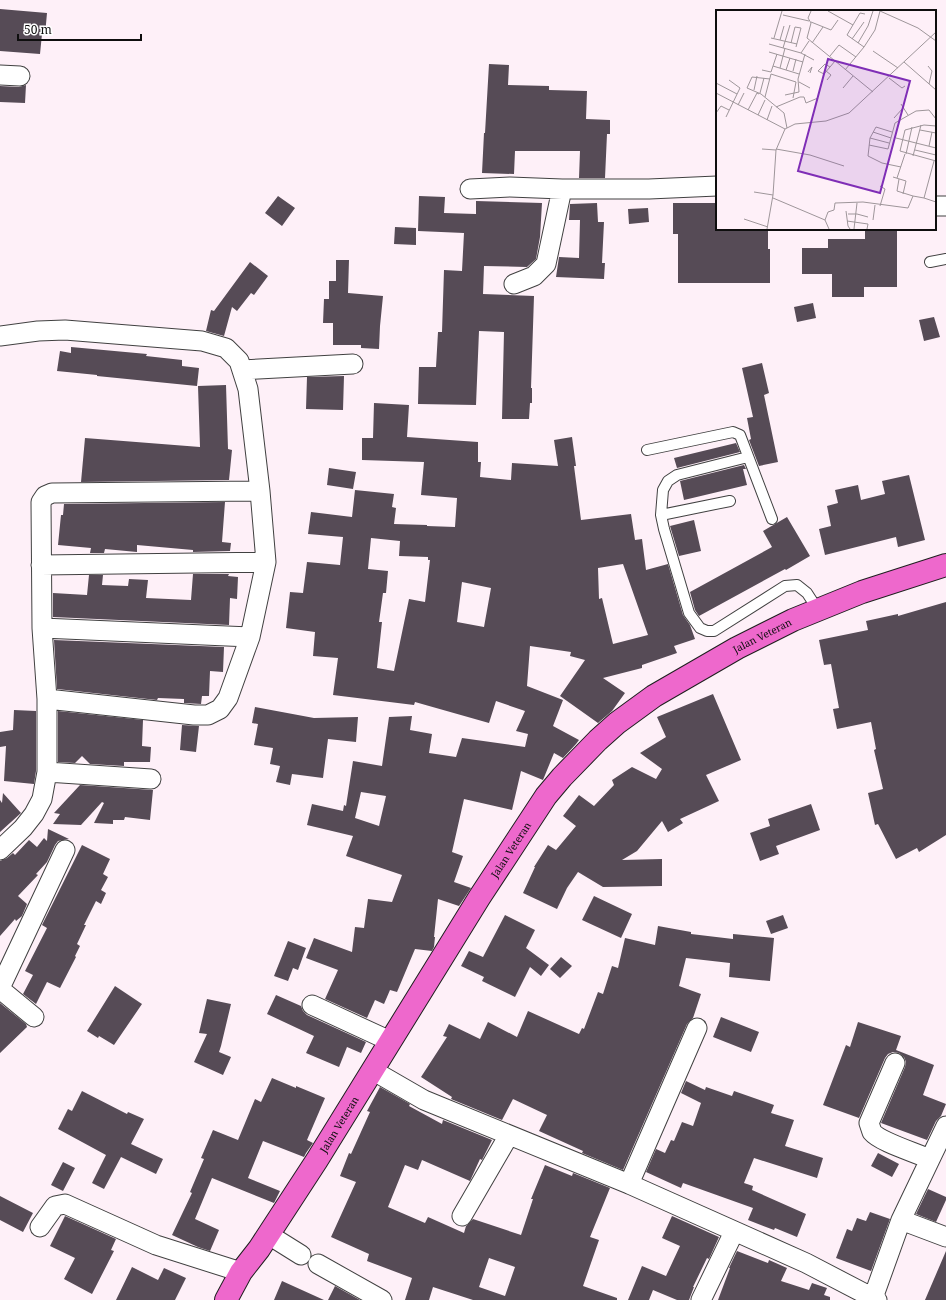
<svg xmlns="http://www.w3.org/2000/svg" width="946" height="1300" font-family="'Noto Serif',serif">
<rect width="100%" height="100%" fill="#fef0f8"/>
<!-- building -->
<path fill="#564b56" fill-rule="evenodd" d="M0,9L47,13L45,35L42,34L40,54L0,51Z
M489,64L509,65L508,85L549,86V90L587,91L586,119L610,120V134H607L605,178H579L580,151H515L514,174L482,173L484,133H485Z
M26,85L25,103L0,102V86L19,87Z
M278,196L295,208L282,226L265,213Z
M419,196L445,197L444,213L476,214V201L542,203L540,237L536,259L527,267L484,266L483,294L534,296L531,388H532V403H530L529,419H502L504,332L479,331L476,405L418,404L419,367H436L438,332H442L444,270L462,271L464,233L418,231Z
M597,203L598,222H604L602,263H605L604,279L556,277L559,257L579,258L580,220H569L570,204Z
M673,203H717V229H768V249H770V283H678V234H673Z
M648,208L649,222L629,224L628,209Z
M395,227L416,228V245L394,244Z
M865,229H897V287H864V297H832V274H802V248H828V239H865Z
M336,260H349L348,293L383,296L380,326L379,349L361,348V345H333V323H323L324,299H329V281H336Z
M250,262L268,276L254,295L251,293L237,311L232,307L224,336L206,331L211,310L214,311Z
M813,303L816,318L797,322L794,307Z
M934,317L940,337L924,341L919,320Z
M71,347L147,354L146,356L182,360V366L199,368L197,386L97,376V375L57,371L60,351L71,353Z
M762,363L769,393L764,395L778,462L759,466L749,440L751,439L747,418L753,417L742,368Z
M344,376L343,410L306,409L307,377Z
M226,385L228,449L232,450L229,480L81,482L85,438L200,447L198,386Z
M374,403L409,405L407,437L478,442V462H481L480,477L511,480L512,463L558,466L554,440L572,437L576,466H574L581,520L631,514L635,540L642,539L646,570L668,564L683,615L690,625L695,639L674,646L677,653L642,665V668L603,678L625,693L612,711L598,723L560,696L585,660L570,656L571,652L530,646L527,686L563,700L553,726L579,740L576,744L563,758L554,753L543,780L521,771L512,810L464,799L452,852L463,856L454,882L471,888L459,906L438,899L434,937H435L434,947L432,951L415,949L397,992L390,990L384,1004L375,1000L367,1018L325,999L338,970L306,958L314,938L352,952L355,927L364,928L368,899L392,902L402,875L346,856L353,836L307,825L312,804L343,811L344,805L346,806L353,761L382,766L389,717L412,716L410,730L432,734L429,753L456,757L462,738L525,747L528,734L516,731L525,711L496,701L489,723L415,702L414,705L333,695L338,658L313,656L315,632L286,628L290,592L303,593L307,562L340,565L343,537L308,534L311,512L352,517L355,490L394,494L392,507L396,508L394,524L427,525V526L455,527L457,498L421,495L424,462L362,460V438H373ZM371,538L400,541L399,556L428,557V560H430L425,602L409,599L394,671L377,668L382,622H379L383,593H386L388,571L368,569ZM623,564L648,635L613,644L602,598L599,599L598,568ZM462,582L491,588L484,627L457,622ZM361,792L386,796L379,826L355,818Z
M736,443L740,452L677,468L674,458Z
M744,465L746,469H743L747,485L684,500L680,481Z
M329,468L356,472L353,489L327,485Z
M909,475L925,540L898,547L896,537L825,555L819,529L831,526L827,506L838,503L835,490L858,485L861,500L885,494L882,481Z
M225,502L222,542L231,543L230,551L193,552V550L137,545V552L105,549L104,553H90L91,548L58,545L61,515H63L64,504Z
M787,517L810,556L786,570L785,569L699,616L695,610L690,592L772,547L763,531Z
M694,520L701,551L679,556L670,526Z
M193,574H229L228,576L238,577L237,599L230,598L229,625L53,617V593L87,595L89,575H103L102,585L128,586L129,579L148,580L146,598L191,600Z
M946,602V835L919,852L917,848L896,859L878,824L875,825L868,793L883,789L874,750L876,749L871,722L837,729L833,709L839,708L831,664L824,665L819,640L868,630L866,621L898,614V616Z
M54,640L224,647L223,672L210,671L209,696H202L201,704L184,703V699L158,698L157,700L57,689Z
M713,694L741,760L706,775L719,801L680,819L683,823L668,832L662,821L637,851L622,860L662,859V886L603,887L578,872L567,888L557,909L523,893L535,867H534L548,845L556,850L576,826L563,816L579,795L594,806L614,785L612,780L632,767L656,779L662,769L640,753L666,737L657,717Z
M255,707L314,718L358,717L356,742L328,739L323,778L292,774L290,785L276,782L280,766L270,764L273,748L254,745L258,724L252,723Z
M14,710L36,711V771L34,784L4,781L6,746L0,747V732L13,730Z
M58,711L143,720L142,746L151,747L150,762H124V766L90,764L82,756L75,763L58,762Z
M182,725L199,726L196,752L180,750Z
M80,785L153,790L150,820L125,817L124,820H113V824L94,823L104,803L102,802L81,825L53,824L60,814L54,813Z
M3,793L21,813L0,832V800L2,803Z
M811,804L820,830L776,846L779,854L760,861L750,833L770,826L768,819Z
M48,829L69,839L58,841L55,845L47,862L36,874L38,875L18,896L27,904L22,916L16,921L15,919L0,936V861L7,858L13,853L15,855L29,840L37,847L44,838L47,841Z
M82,845L110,859L103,874L108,877L101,890L106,893L101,904L96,901L84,925H86L77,944L80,946L75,956L76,957L60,988L47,982L36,1004L23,994L33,975L25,971L47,928L42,925Z
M594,896L632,914L621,938L582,920Z
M505,915L535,930L526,948L549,965L541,976L530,967L515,997L482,981L484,977L461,966L469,951L483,957Z
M783,915L788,928L771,934L766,921Z
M658,926L691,932V934L733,939V934L774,938L770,981L729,977L730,963L686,958L679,986L701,994L693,1018L687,1024L623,1170L582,1153L583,1151L539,1131L547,1115L513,1099L502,1120L451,1099L452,1097L421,1077L447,1037L443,1036L449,1024L480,1039L488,1022L517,1037L528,1011L579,1034L582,1028L584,1029L598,992L603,994L612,966L618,968L625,938L655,945Z
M288,941L306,948L298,970L293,968L288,981L274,976Z
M561,957L572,966L560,978L550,969Z
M115,986L142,1004L114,1045L99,1036L98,1038L87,1031Z
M276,995L301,1006L303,1011L307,1015L366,1042L361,1053L347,1047L339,1067L306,1053L314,1036L267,1014Z
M207,999L231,1004L221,1046L219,1052L231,1057L223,1075L194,1062L207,1034L199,1033Z
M0,1003L26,1024L27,1027L0,1053Z
M721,1017L759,1032L751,1052L713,1037Z
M858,1022L901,1036L896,1050L934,1065L923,1095L946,1104L941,1116L936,1121L927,1140L881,1123L905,1067L906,1062L904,1057L899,1053L893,1052L888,1054L885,1058L859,1118L823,1105L846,1045L850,1047Z
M272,1078L296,1088V1086L325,1098L307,1140L313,1143L306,1153L304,1157L263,1141L248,1178L280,1191L274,1203L212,1178L195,1219L219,1230L210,1251L198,1247L172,1235L192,1193L190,1192L204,1159L201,1158L213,1130L238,1140L255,1099L261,1102Z
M686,1081L705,1090L706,1087L732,1096L734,1091L774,1105L771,1113L794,1120L785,1146L823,1158L817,1178L754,1158L744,1183L753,1186L752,1190L806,1214L797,1237L775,1228L774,1230L748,1220L753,1208L683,1183L681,1188L646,1172L656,1149L665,1153L671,1140L674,1141L682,1122L693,1126L701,1103L681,1093Z
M380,1087L410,1104L409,1106L442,1124L443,1120L492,1140L482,1160L480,1159L470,1181L422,1160L418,1170L405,1165L388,1207L425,1223L428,1217L464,1233L466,1226L473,1219L521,1235L533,1199H531L545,1165L572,1176L573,1173L610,1188L590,1237L599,1240L583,1286L617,1298V1300H473L433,1287L429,1300H405L412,1278L367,1261L369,1254L331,1237L356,1182L340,1176L349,1153L351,1154L370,1112L367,1111ZM489,1258L515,1267L505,1296L479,1287Z
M82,1091L127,1114L128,1112L144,1119L131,1144L163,1159L156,1174L121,1157L104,1189L92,1183L106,1155L58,1129L68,1109L72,1111Z
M878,1153L899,1164L892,1177L871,1166Z
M63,1162L75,1168L63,1191L51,1185Z
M928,1189L946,1197V1200L936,1222L916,1214Z
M0,1196L33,1213L23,1232L0,1220Z
M870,1212L890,1219L871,1271L836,1258L847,1229L852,1231L857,1218L866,1221Z
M65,1216L116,1239L111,1250L114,1251L92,1294L64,1279L75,1258L50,1246Z
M672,1216L719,1237L709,1259L707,1258L693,1287H694L689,1300H677L653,1290L649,1300H628L642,1266L666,1276L680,1246L662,1238Z
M737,1251L768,1263L769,1260L787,1268L781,1281L809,1290L812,1283L827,1288L824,1295L830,1297V1300H718L730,1268H729Z
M946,1251V1300H925Z
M132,1267L158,1280L164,1268L186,1278L175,1300H116Z
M282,1281L324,1300H274Z
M335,1286L360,1300H328Z"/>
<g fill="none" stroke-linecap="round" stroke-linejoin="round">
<defs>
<path id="service" d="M930,262L946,259
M647,450L733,432L740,435L772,519
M748,457L677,475L668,481L663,490L661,515L664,529L689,613L700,628L707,631H714L785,586L797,585L807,593L818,610
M661,515L730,501"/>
<path id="minor" d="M0,75L20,76
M470,189L510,187L562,189H649L717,186
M935,206H946
M514,284L534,276L546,264L562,189
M0,336L38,331L65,330L202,341L226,348L239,361L248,389L260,491L266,562L250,637L228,698L220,709L208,715H194L47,699
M242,370L353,364
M41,565L266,562
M42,628L250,637
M47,772L151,779
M0,850L23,828L34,814L42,799L47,772V699L42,628L41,502L45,496L52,493L260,491
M0,988L65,850
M0,989L34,1017
M312,1005L390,1041
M895,1063L869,1123C870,1126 871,1129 872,1132C880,1142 917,1153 929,1159
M372,1070L424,1100L629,1184L806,1263L877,1300
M629,1184L697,1028
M462,1216L509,1135
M901,1220L946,1237
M40,1227L55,1206L65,1204L156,1245L241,1272
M269,1235L301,1255
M318,1264L382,1300
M873,1298L901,1220L946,1126
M701,1300L734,1232"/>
<g id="trunk">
<path id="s1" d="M226,1300L241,1272L259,1249L317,1160L479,898L546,796L562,777L598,740L617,723L654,696L737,648L793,620L862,592L946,565"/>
</g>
</defs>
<!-- service casing -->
<use href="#service" stroke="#414141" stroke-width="12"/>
<!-- minor casing -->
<use href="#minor" stroke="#414141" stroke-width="21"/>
<!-- trunk casing -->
<use href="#trunk" stroke="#1f1f1f" stroke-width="24"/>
<!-- service -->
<use href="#service" stroke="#fff" stroke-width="10"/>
<!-- minor -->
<use href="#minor" stroke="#fff" stroke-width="19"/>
<!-- trunk -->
<use href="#trunk" stroke="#ee68cc" stroke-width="22"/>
</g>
<g text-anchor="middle" stroke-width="4" stroke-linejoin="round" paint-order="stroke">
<!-- street labels -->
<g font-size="10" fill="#0e0e0e" stroke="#fff">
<text dy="4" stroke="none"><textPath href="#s1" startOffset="869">Jalan Veteran</textPath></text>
<text dy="4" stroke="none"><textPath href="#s1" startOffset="533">Jalan Veteran</textPath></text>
<text dy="4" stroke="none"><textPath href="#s1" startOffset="209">Jalan Veteran</textPath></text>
</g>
</g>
<!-- overview -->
<g transform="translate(716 10)">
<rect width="220" height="220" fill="#fef0f8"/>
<path fill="none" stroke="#9e969a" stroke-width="1" d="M95,1L92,8L95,13L91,28L157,82M112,1L137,15M164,1L202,18L220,31M149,4L144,3L131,25L148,37L159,20L164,1M67,5L93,11M95,12L115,20L122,10M55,28L81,34M58,28L66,1M136,29L148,12M64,30L68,16M75,33L79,17L85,18L80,37M96,33L107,17M142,33L152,16L157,1M53,34L85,43L98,50M67,38L74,15M157,41L182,58M53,42L87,52M85,43L93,31M114,46L123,35L140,47M188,52L220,80M57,56L83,64M212,56L216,61L213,74M114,57L109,54L102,61L108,64L114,57L119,51M64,58L69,38M46,60L55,62L61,44M70,60L74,48M129,60L148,37M77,61L80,49M110,61L115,65L111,70M92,62L96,57L94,63M173,68L186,78L189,76M54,69L36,67L31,78L45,84L68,103L71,118M83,72L94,78M0,73L21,84M127,78L137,66M38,80L41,66M0,83L69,119M44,83L48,68M69,85L83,82L82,69L89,44M49,87L55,64L80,72L77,88M185,94L192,105M22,95L28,83M60,97L84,87H88L90,93L102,88M32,100L41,83L43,84M0,103L5,96L13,100M42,105L49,90M10,107L24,78L13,70M178,108L187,98M51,110L56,96M220,116L208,115L189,120L184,141L220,151M204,120L220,123M157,122L175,128M176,122L160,117L154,128L152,146L166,153L185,157M154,128L173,133M180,128L220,138M153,135L172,139L179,113L200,101L213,100L220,109M213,136L216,122M46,139L60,140M60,139L94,145L128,156M199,140L220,145M190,144L196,117M197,146L205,115M177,167L190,171L187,184M181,168L189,144M183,169L181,181L197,186M164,176L169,179L164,196M38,182L57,185M57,188L109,210L113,219M208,188L220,192M130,201L132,216L134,219M132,204H141L152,207M28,209L52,217M109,210L112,202L118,200L119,193L147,192L192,198L197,186L208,188L218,151M157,210L159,195M131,211L152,214L151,219M51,219L57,185L60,140L69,119L79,114L110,111L133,103L220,22M138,219L141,193"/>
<path fill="#7f2eb6" fill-opacity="0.15" stroke="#7f2eb6" stroke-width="2" d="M112,49L194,71L164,183L82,161Z"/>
<rect width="220" height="220" fill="none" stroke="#0e0e0e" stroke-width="2"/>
</g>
<!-- scale -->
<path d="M18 34v6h123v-6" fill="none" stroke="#0e0e0e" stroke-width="2"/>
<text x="24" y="34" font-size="12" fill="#0e0e0e" stroke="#ffffff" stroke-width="3" paint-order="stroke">50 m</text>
</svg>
